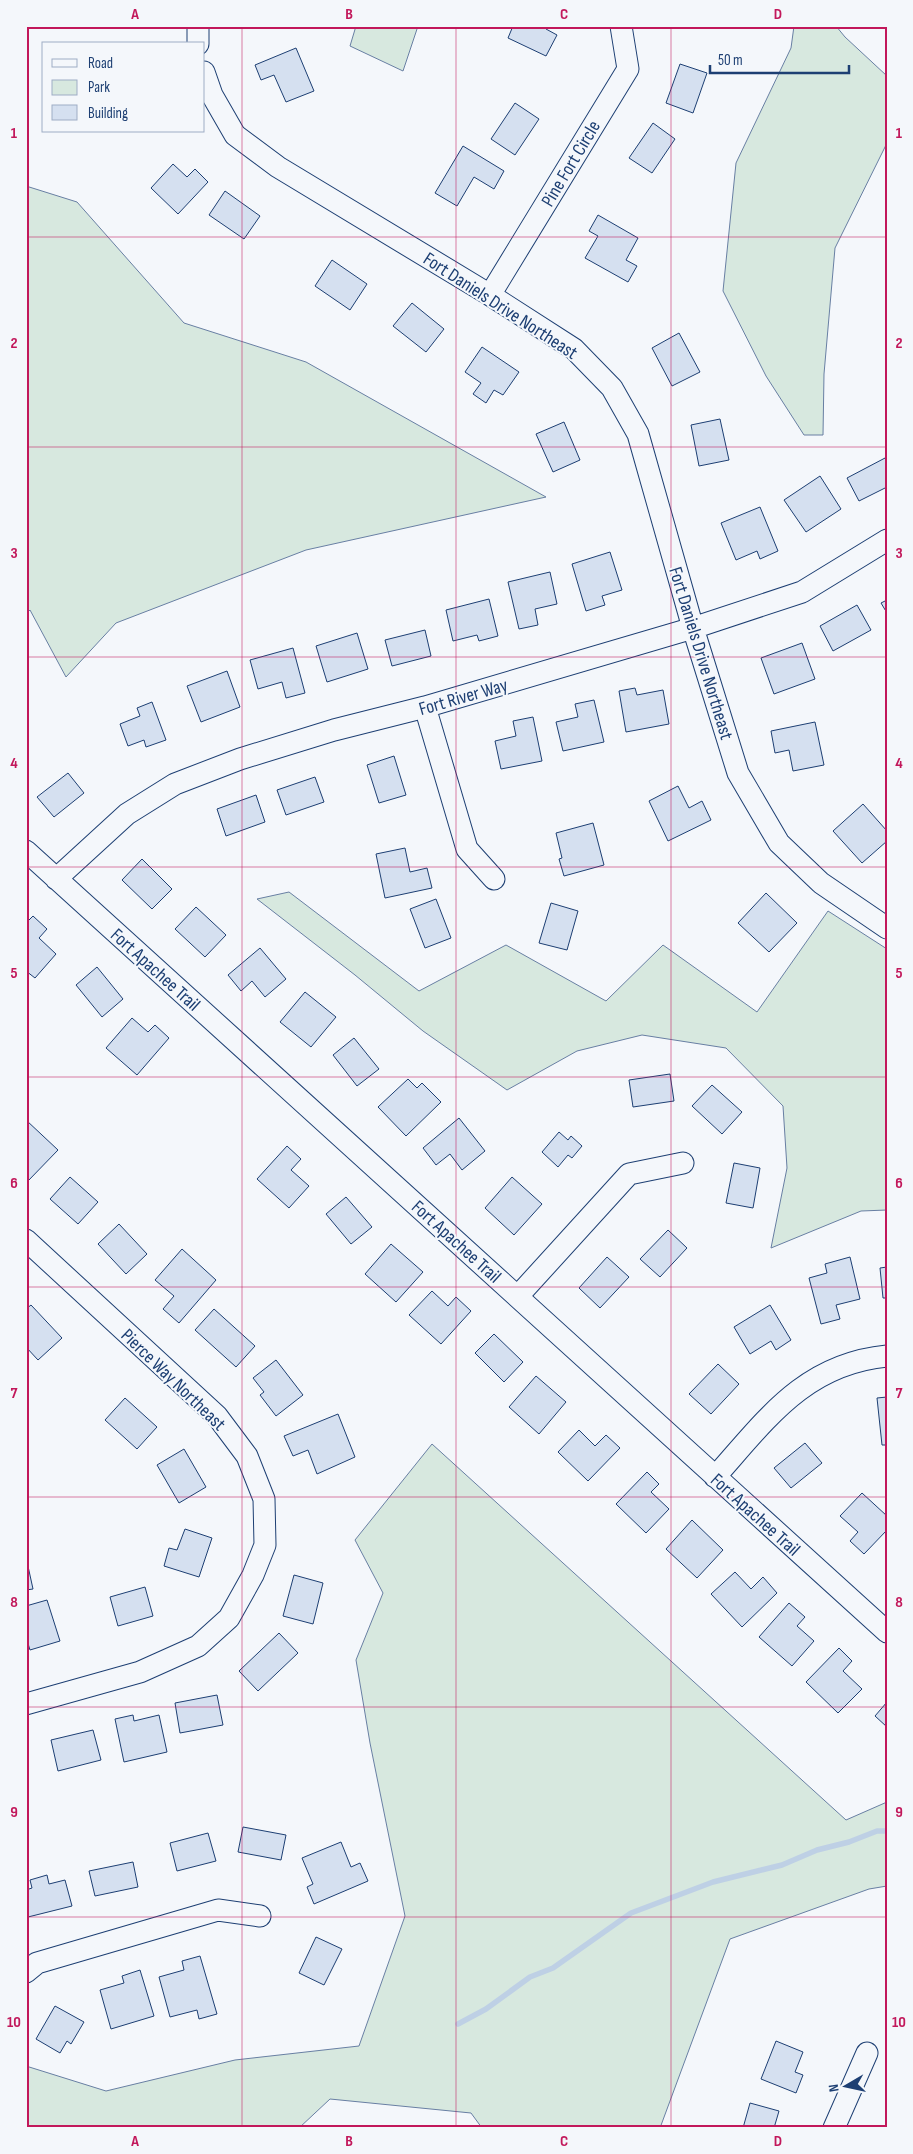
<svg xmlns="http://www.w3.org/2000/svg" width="913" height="2154" font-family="'Sofia Sans Condensed',sans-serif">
<rect width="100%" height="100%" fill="#f4f7fb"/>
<!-- green -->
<path fill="#d7e8df" stroke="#687fa3" d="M356,26H418L403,71L350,46Z
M794,26H836L845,37L887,76V143L835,248L824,374L823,435H804L766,376L723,291L736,163L791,48Z
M26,186L77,202L184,323L306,362L546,497L306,550L116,623L66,677L30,610L26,614Z
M289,892L419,991L506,945L606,1001L663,945L757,1012L828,911L887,949V1210L861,1211L771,1248L787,1168L783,1106L726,1048L642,1035L577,1051L507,1090L423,1031L355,975L257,899Z
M432,1444L846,1820L887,1802V1886L869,1889L730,1939L660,2128H482L471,2113L330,2099L299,2128H26V2066L106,2091L235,2060L359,2046L405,1916L370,1743L356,1660L383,1593L355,1540Z"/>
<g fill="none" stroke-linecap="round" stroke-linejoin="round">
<!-- stream -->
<path stroke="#bed0e5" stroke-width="5.5" d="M458,2024L486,2009L530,1977L553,1968L631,1913L713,1882L782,1865L817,1850L849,1842L877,1831H887"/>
</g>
<!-- building -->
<path fill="#d5e0f0" stroke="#1d3f73" d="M513,26H547L546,29L557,35L546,56L508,38Z
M296,48L314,91L286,102L274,75L261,80L255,65Z
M680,64L707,73L693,113L666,103Z
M515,103L539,119L515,155L491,139Z
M653,123L675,139L652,173L629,158Z
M463,146L504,171L494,189L474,177L457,206L435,193Z
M173,164L187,177L195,169L208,182L178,214L151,188Z
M225,191L260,216L244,239L209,215Z
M598,215L638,238L626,260L637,266L628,282L585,258L598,236L589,231Z
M332,260L367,284L350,310L315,286Z
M412,303L444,329L426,352L393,326Z
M679,333L700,372L672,386L652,348Z
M482,347L519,372L503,395L494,390L486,403L473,394L481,383L465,372Z
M720,419L729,460L699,466L691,425Z
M564,422L580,460L553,472L536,434Z
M885,458L887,462V487L859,501L847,478Z
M820,476L841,509L806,532L784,500Z
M760,507L778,551L760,559L757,551L736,560L721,523Z
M610,552L622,590L602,596L605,605L586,611L572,564Z
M550,572L557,604L535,609L538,625L519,629L508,582Z
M489,599L498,636L479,641L477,635L453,641L446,610Z
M887,600V613L881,603Z
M857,605L871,630L833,651L820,626Z
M425,630L431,656L392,666L385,640Z
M357,633L368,669L327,682L316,646Z
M802,643L815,679L774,694L761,658Z
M293,648L305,693L286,698L282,682L258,689L250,660Z
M227,671L240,707L201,722L187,686Z
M635,688L637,695L663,690L669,724L626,732L619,691Z
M594,700L604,742L563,751L556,722L578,717L575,704Z
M152,702L166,740L146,747L144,740L128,746L120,724L140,716L137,708Z
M533,717L542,761L501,769L495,741L516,736L513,721Z
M815,722L824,765L793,771L789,750L775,753L771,731Z
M394,756L406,795L379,803L367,765Z
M68,773L84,793L54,817L37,797Z
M315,777L324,802L286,815L277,790Z
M678,786L689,808L702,801L711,820L668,841L649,801Z
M256,795L265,822L226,836L217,809Z
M863,804L887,831V841L862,863L833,831Z
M593,823L604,865L564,876L559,859L562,858L556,833Z
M405,848L410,872L427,868L432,888L385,898L376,854Z
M142,859L172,889L152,909L122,880Z
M766,893L797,923L769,952L738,923Z
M436,899L451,938L425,948L410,909Z
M551,903L578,911L567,950L539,943Z
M196,907L226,935L205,957L175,929Z
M33,916L47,929L39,938L56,954L35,978L26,971V923Z
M260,948L286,979L265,997L252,981L241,991L228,975Z
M97,967L123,999L102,1017L76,985Z
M305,992L336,1017L311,1047L280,1022Z
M132,1018L148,1032L155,1025L169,1038L137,1075L106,1048Z
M354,1038L379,1069L357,1086L333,1055Z
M670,1074L674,1101L633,1107L629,1080Z
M408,1079L417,1088L422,1083L441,1102L406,1136L378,1107Z
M712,1085L742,1112L722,1134L692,1106Z
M459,1118L485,1151L462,1170L450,1154L436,1165L423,1148Z
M26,1120L58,1150L27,1182L26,1181Z
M559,1132L568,1140L571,1136L582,1146L572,1158L568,1155L558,1167L542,1152Z
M287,1146L301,1159L291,1170L309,1186L289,1208L257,1179Z
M734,1163L760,1168L753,1208L726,1203Z
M70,1177L98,1202L78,1224L50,1199Z
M512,1177L542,1204L514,1235L485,1208Z
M346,1197L372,1227L351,1244L326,1214Z
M119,1224L147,1254L126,1274L98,1244Z
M668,1230L687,1248L660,1277L640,1259Z
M391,1244L423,1272L396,1302L365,1274Z
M182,1249L216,1280L179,1323L163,1309L174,1296L155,1280Z
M607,1257L629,1277L600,1308L579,1288Z
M850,1257L860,1299L836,1305L840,1319L821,1324L809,1278L827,1273L825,1264Z
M887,1267V1298H883L880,1268Z
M432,1291L448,1306L456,1297L471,1311L441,1344L409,1315Z
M31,1305L62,1338L38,1360L26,1347V1309Z
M770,1305L791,1340L776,1350L771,1341L750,1354L734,1327Z
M214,1309L255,1346L236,1367L195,1330Z
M494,1334L523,1362L504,1382L475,1353Z
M276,1360L303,1395L276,1416L260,1395L264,1392L253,1378Z
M718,1364L739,1384L711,1414L689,1394Z
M536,1376L566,1402L539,1434L509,1407Z
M887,1397V1445H882L877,1398Z
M125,1398L157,1427L137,1449L105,1420Z
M338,1414L355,1457L317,1474L308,1450L293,1456L284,1436Z
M579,1430L595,1446L606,1435L620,1448L588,1481L558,1452Z
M805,1443L822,1463L791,1488L774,1468Z
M184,1449L206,1487L179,1503L157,1465Z
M647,1472L659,1484L651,1492L669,1509L646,1533L616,1504Z
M862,1493L887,1516V1530L864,1554L850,1541L858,1532L840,1516Z
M692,1520L723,1550L697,1578L666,1549Z
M185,1529L212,1538L199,1577L164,1566L169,1548L177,1550Z
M26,1557L33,1589L26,1590Z
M735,1572L751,1589L763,1577L777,1593L742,1627L711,1594Z
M294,1575L323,1583L313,1624L283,1616Z
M145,1587L153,1616L118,1626L110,1597Z
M47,1600L60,1641L30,1650L26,1637V1606Z
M789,1603L805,1617L797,1626L814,1641L792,1666L759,1637Z
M279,1633L298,1653L258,1691L239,1671Z
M839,1648L852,1661L843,1671L862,1689L838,1713L806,1682Z
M217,1695L223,1725L180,1733L175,1703Z
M887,1702V1727L875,1716Z
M133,1715L134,1721L159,1715L167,1752L124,1762L115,1719Z
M93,1730L101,1760L58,1771L51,1740Z
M243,1827L286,1835L281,1860L238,1852Z
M208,1833L216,1861L177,1871L170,1843Z
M341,1842L351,1867L360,1863L368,1881L314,1904L307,1887L313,1884L302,1858Z
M133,1862L138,1887L95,1896L89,1871Z
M47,1875L49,1884L65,1880L72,1906L28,1917L26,1890L32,1888L30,1880Z
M316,1937L342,1949L324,1985L299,1973Z
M200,1956L217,2014L199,2019L197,2010L170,2017L159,1977L184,1970L182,1961Z
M140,1970L154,2016L111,2029L100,1990L124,1983L122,1976Z
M55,2006L84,2022L71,2044L67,2041L60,2053L36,2039Z
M776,2041L803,2052L795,2072L803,2075L796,2093L761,2079Z
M750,2103L779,2111L774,2128H743Z"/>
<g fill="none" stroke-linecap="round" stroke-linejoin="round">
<defs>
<path id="minor" d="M198,44V26
M204,72L212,95L235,135L278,167L490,295L574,349L612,388L638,434L693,628L738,773L779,843L821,883L887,928
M490,295L628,69L621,26
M425,707L467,849L494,879
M26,851L887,1632
M56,879L127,814L175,784L240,759L334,730L425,707L693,628L802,592L887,540
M26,1240L217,1416L247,1456L264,1499L265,1545L253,1575L229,1618L198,1646L140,1672L26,1704
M518,1296L629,1174L683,1163
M715,1477C766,1420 804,1364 887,1356
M26,1972L37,1963L218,1910L260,1916
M834,2128L867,2053"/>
</defs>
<!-- minor casing -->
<use href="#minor" stroke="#1d3f73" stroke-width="23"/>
<!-- minor -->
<use href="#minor" stroke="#f4f7fb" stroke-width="21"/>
</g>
<!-- grid -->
<path fill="none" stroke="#c2185b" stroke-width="1" stroke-opacity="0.55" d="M242,26V2128M456,26V2128M671,26V2128M26,237H887M26,447H887M26,657H887M26,867H887M26,1077H887M26,1287H887M26,1497H887M26,1707H887M26,1917H887"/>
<g text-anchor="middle" stroke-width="4" stroke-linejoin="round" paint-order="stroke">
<!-- street labels -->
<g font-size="19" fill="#1d3f73" stroke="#f4f7fb">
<text transform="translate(570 163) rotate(-59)" y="7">Pine Fort Circle</text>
<text transform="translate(501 305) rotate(33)" y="7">Fort Daniels Drive Northeast</text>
<text transform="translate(702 653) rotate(73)" y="7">Fort Daniels Drive Northeast</text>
<text transform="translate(463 696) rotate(-16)" y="7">Fort River Way</text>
<text transform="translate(156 969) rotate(42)" y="7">Fort Apachee Trail</text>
<text transform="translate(457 1241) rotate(42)" y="7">Fort Apachee Trail</text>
<text transform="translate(174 1379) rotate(44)" y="7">Pierce Way Northeast</text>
<text transform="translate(756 1514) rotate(42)" y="7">Fort Apachee Trail</text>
</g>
</g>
<!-- border -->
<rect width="913" height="2154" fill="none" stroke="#f4f7fb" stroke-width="55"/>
<!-- legend -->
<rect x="42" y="42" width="162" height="90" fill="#f4f7fb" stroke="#9eadc5"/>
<rect x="52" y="59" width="25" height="8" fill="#f4f7fb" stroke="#9eadc5"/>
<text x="88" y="68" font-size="15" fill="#1d3f73">Road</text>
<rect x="52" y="80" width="25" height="15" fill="#d7e8df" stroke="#9eadc5"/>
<text x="88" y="92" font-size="15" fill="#1d3f73">Park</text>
<rect x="52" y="105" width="25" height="15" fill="#d5e0f0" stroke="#9eadc5"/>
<text x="88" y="118" font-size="15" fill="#1d3f73">Building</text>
<!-- north arrow -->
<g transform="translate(846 2086) rotate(261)" stroke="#f4f7fb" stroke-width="4" paint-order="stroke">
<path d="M0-4L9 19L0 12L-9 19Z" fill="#1d3f73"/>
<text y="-8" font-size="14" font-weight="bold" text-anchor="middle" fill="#1d3f73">N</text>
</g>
<!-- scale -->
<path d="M710 65v8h139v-8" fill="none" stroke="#1d3f73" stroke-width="2.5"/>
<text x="718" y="65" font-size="15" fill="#1d3f73" stroke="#f4f7fb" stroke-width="4" paint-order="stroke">50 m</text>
<rect x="28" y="28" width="858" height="2098" fill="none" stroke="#c2185b" stroke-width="2"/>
<g font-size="16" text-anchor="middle" font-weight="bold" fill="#c2185b">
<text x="135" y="19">A</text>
<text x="349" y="19">B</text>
<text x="564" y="19">C</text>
<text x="778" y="19">D</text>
<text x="14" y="138">1</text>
<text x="899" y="138">1</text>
<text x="14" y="348">2</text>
<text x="899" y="348">2</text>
<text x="14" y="558">3</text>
<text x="899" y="558">3</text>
<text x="14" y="768">4</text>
<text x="899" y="768">4</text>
<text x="14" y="978">5</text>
<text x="899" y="978">5</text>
<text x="14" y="1188">6</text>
<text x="899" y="1188">6</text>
<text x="14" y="1398">7</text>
<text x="899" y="1398">7</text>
<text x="14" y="1607">8</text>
<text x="899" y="1607">8</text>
<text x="14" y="1817">9</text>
<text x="899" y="1817">9</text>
<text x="14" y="2027">10</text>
<text x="899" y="2027">10</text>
<text x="135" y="2146">A</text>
<text x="349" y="2146">B</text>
<text x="564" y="2146">C</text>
<text x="778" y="2146">D</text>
</g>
</svg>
